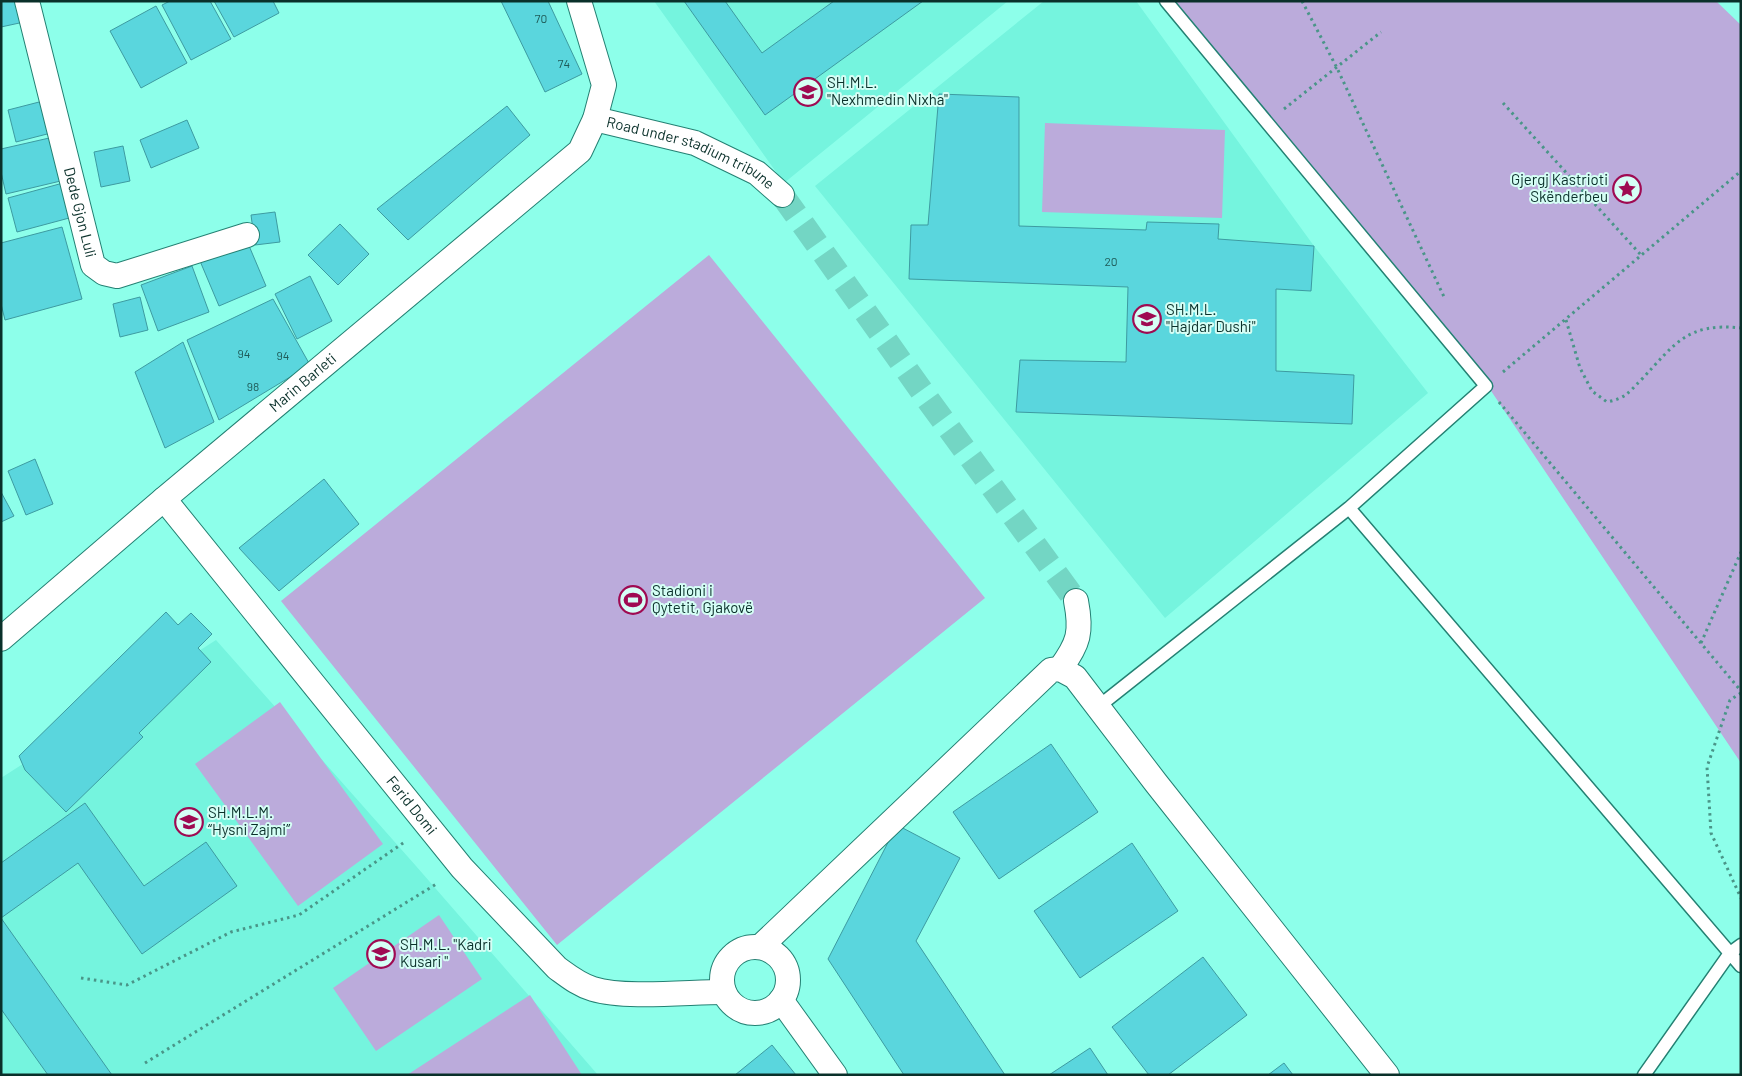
<svg xmlns="http://www.w3.org/2000/svg" width="1742" height="1076" font-family="Barlow,sans-serif">
<rect width="100%" height="100%" fill="#8dffea"/>
<!-- built -->
<path fill="#75f4de" d="M654,1H1008L784,183Z
M1044,1H1136L1314,246L1428,393L1165,618L815,186Z
M216,640L416,866L598,1075H1V778Z"/>
<!-- green -->
<path fill="#bbabdb" d="M1172,1H1716L1741,25V763L1475,367Z
M1045,123L1225,130L1222,218L1042,212Z
M709,255L985,598L557,945L281,601Z
M280,702L383,844L298,906L195,764Z
M439,915L482,979L376,1051L333,988Z
M530,995L582,1075H407Z"/>
<!-- building -->
<path fill="#5ad6dd" stroke="#3d9ba1" d="M1,1H20L24,22L1,27Z
M170,1H210L231,39L191,60L162,5Z
M214,1H273L279,13L234,37Z
M501,1H548L582,74L545,92Z
M684,1H725L762,53L834,1H923L765,115Z
M156,6L187,63L141,88L110,31Z
M939,94L1019,97V226L1146,230L1147,222L1219,224L1218,239L1314,246L1311,291L1276,289V371L1354,375L1352,424L1016,412L1020,360L1126,362L1128,287L909,279L911,225H928Z
M43,101L51,133L16,142L8,110Z
M507,106L530,135L408,240L377,209Z
M187,120L199,148L151,168L140,140Z
M58,136L69,179L6,194L1,172V149Z
M123,146L130,181L101,187L94,152Z
M63,183L73,217L17,232L8,198Z
M275,212L280,242L255,245L251,215Z
M340,224L369,254L338,285L308,255Z
M62,227L82,299L5,320L1,304V243Z
M247,241L266,286L219,306L200,261Z
M192,266L209,312L158,331L141,285Z
M310,276L332,321L297,339L275,294Z
M140,297L148,330L120,337L113,304Z
M273,299L310,365L219,420L187,340Z
M183,342L214,422L165,448L135,372Z
M35,459L53,504L26,515L8,471Z
M324,479L359,524L279,591L239,548Z
M1,492L14,516L1,522Z
M166,612L178,625L191,613L212,634L198,648L211,662L139,733L143,737L66,812L25,770L19,756Z
M1051,744L1098,812L999,879L953,812Z
M85,803L144,886L206,842L237,886L142,954L78,863L1,918V863Z
M897,825L960,858L916,941L1005,1075H904L828,959Z
M1132,843L1178,911L1080,978L1034,911Z
M1,918L112,1075H48L1,1009Z
M1203,957L1247,1015L1168,1075H1149L1112,1027Z
M772,1045L796,1075H735Z
M1090,1048L1108,1075H1049Z
M1284,1063L1293,1075H1268Z"/>
<g fill="none" stroke-linecap="round" stroke-linejoin="round">
<!-- street-tunnel -->
<path stroke="#73d6c4" stroke-width="24" stroke-dasharray="24 12" stroke-linecap="butt" d="M782,195L931,404L1076,601"/>
<defs>
<path id="lane" d="M1166,1L1486,386L1349,508L1741,966
M1098,707L1349,508
M1644,1075L1730,953L1741,945"/>
<g id="street">
<path id="s1" d="M27,1L93,265L104,273L117,276L247,235"/>
<path id="s2" d="M595,119L695,143L757,173L782,195"/>
<path id="s3" d="M164,499L462,868L557,968C568,976 579,985 593,989C626,999 688,992 724,992"/>
<path id="s4" d="M1,639L164,499L580,151L595,119L604,85L579,1"/>
<path d="M1060,669C1079,643 1082,632 1076,601"/>
<path d="M760,947L1051,670L1060,669L1075,677L1156,783L1387,1075"/>
<circle cx="755" cy="980" r="33"/>
<path d="M781,1000L835,1075"/>
</g>
</defs>
<!-- lane casing -->
<use href="#lane" stroke="#248173" stroke-width="15"/>
<!-- street casing -->
<use href="#street" stroke="#248173" stroke-width="26"/>
<!-- path -->
<path stroke="#4a9588" stroke-width="3" stroke-dasharray="2.5 4" stroke-linecap="butt" d="M1302,1L1337,68L1445,299
M1503,103L1641,255
M1284,109L1381,32
M1566,320L1580,368L1592,391L1607,402C1626,398 1628,393 1641,380C1675,344 1687,322 1741,328
M1503,372L1741,171
M1499,402L1741,691
M1701,643L1741,552
M1741,693L1730,700L1707,767L1711,833L1741,898
M81,978L127,985L231,932L299,915L406,841
M145,1063L438,883"/>
<!-- lane -->
<use href="#lane" stroke="#fff" stroke-width="12"/>
<!-- street -->
<use href="#street" stroke="#fff" stroke-width="24"/>
</g>
<!-- icons -->
<defs>
<symbol id="school-ring" viewBox="-11 -11 22 22"><circle r="9.5" fill="#d5fef5" stroke="#9f0a52" stroke-width="1.5"/><path d="M0-5L7-2L0 1L-7-2ZM-4 1L0 2.5L4 1V4Q0 6-4 4Z" fill="#9f0a52"/></symbol>
<symbol id="sight-ring" viewBox="-11 -11 22 22"><circle r="9.5" fill="#d5fef5" stroke="#9f0a52" stroke-width="1.5"/><path d="M0-6L1.8-2.2L6-1.7L2.9 1.2L3.7 5.4L0 3.3L-3.7 5.4L-2.9 1.2L-6-1.7L-1.8-2.2Z" fill="#9f0a52"/></symbol>
<symbol id="stadium-ring" viewBox="-11 -11 22 22"><circle r="9.5" fill="#d5fef5" stroke="#9f0a52" stroke-width="1.5"/><path d="M0-5a6.5 5 0 1 0 0 10a6.5 5 0 1 0 0-10ZM-3.5-1.8h7v3.6h-7Z" fill="#9f0a52"/></symbol>
</defs>
<g fill-rule="evenodd">
<use href="#school-ring" x="792" y="76" width="32" height="32"/>
<use href="#sight-ring" x="1611" y="173" width="32" height="32"/>
<use href="#school-ring" x="1131" y="303" width="32" height="32"/>
<use href="#stadium-ring" x="617" y="584" width="32" height="32"/>
<use href="#school-ring" x="173" y="806" width="32" height="32"/>
<use href="#school-ring" x="365" y="938" width="32" height="32"/>
</g>
<g text-anchor="middle" stroke-width="4" stroke-linejoin="round" paint-order="stroke">
<!-- number labels -->
<g font-size="12" fill="#1e5a57">
<text x="541" y="23">70</text>
<text x="564" y="68">74</text>
<text x="1111" y="266">20</text>
<text x="244" y="358">94</text>
<text x="283" y="360">94</text>
<text x="253" y="391">98</text>
</g>
<!-- poi labels -->
<g font-size="15" fill="#0a302a" stroke="#d5fef5" text-anchor="start">
<text x="827" y="88">SH.M.L.<tspan x="827" dy="17">"Nexhmedin Nixha"</tspan></text>
<text x="1608" y="185" text-anchor="end">Gjergj Kastrioti<tspan x="1608" dy="17">Skënderbeu</tspan></text>
<text x="1166" y="315">SH.M.L.<tspan x="1166" dy="17">"Hajdar Dushi"</tspan></text>
<text x="652" y="596">Stadioni i<tspan x="652" dy="17">Qytetit, Gjakovë</tspan></text>
<text x="208" y="818">SH.M.L.M.<tspan x="208" dy="17">“Hysni Zajmi”</tspan></text>
<text x="400" y="950">SH.M.L. "Kadri<tspan x="400" dy="17">Kusari "</tspan></text>
</g>
<!-- street labels -->
<g font-size="15" fill="#0a302a" stroke="#d5fef5">
<text dy="5" stroke="none"><textPath href="#s2" startOffset="102">Road under stadium tribune</textPath></text>
<text dy="5" stroke="none"><textPath href="#s1" startOffset="218">Dede Gjon Luli</textPath></text>
<text dy="5" stroke="none"><textPath href="#s4" startOffset="396">Marin Barleti</textPath></text>
<text dy="5" stroke="none"><textPath href="#s3" startOffset="394">Ferid Domi</textPath></text>
</g>
</g>
<!-- border -->
<rect width="1742" height="1076" fill="none" stroke="#0a302a" stroke-width="5"/>
</svg>
